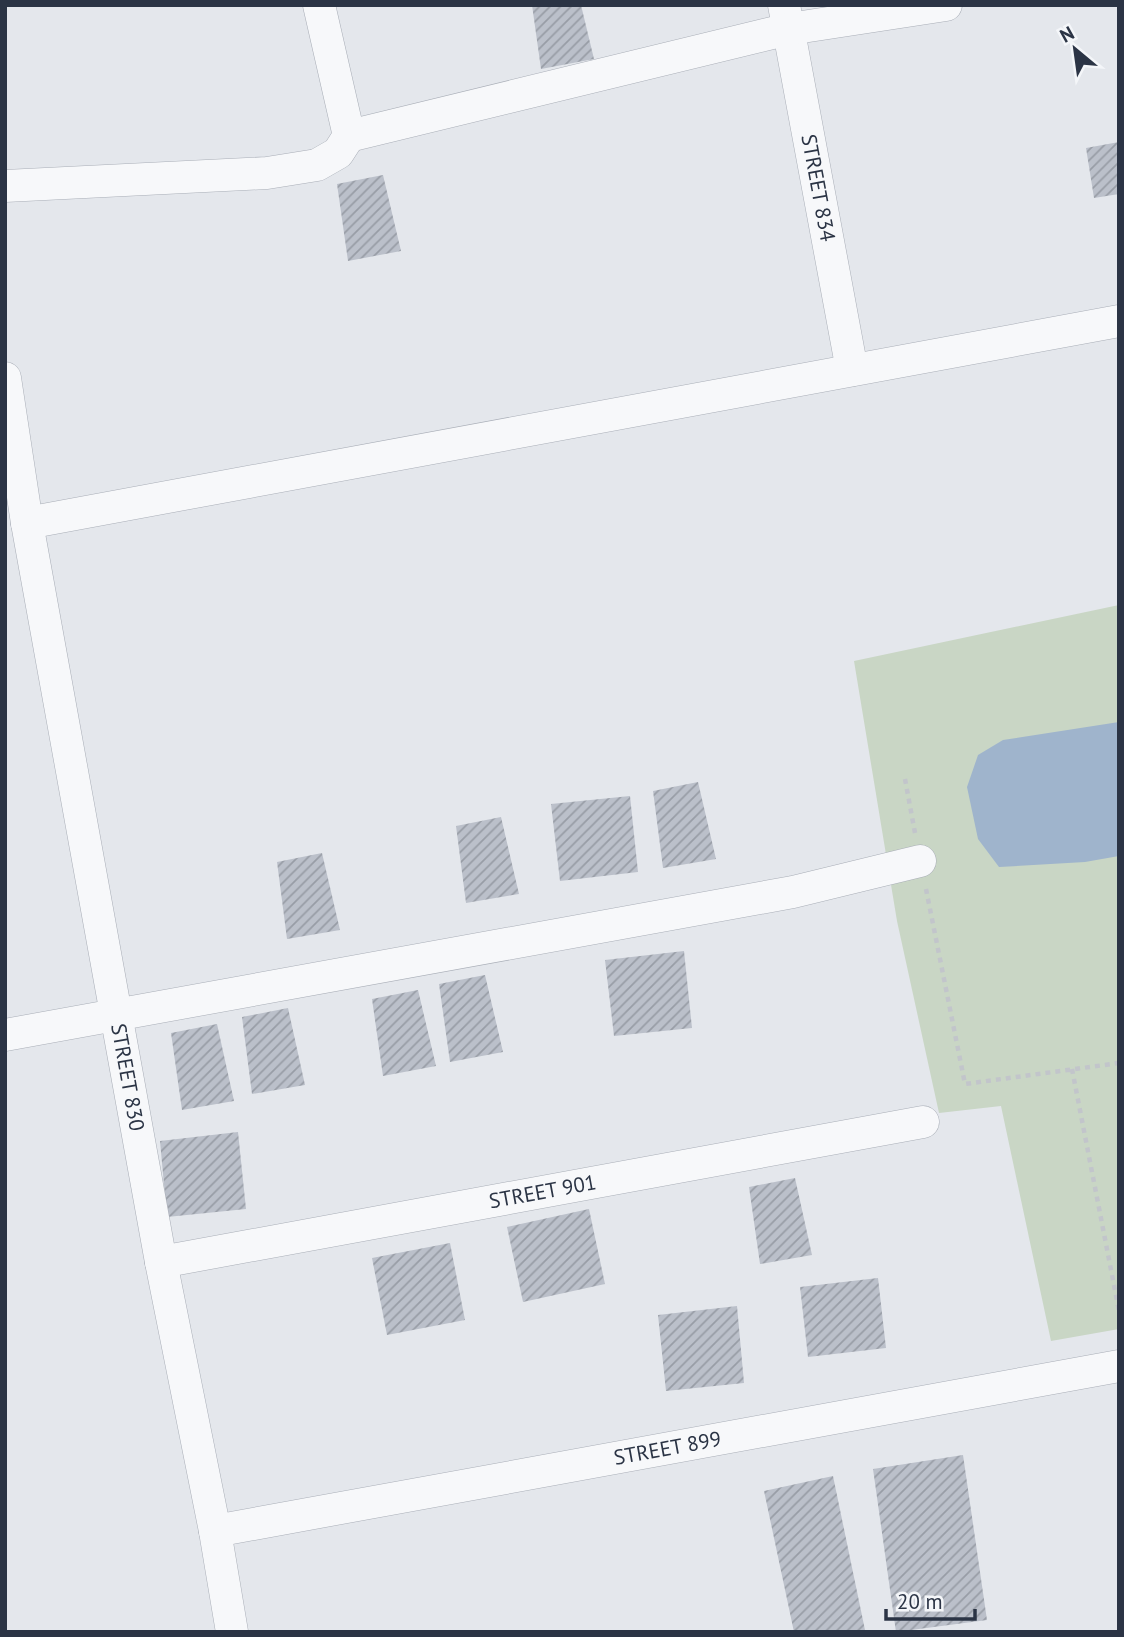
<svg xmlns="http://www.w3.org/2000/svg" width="1124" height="1637" font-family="'PT Sans',sans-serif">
<defs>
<pattern id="building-hatch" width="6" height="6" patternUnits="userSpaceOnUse" patternTransform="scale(1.75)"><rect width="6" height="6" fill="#bbc0ca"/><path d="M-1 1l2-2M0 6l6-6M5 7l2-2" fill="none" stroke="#989da6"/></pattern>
</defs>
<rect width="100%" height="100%" fill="#e4e7ec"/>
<!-- garden -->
<path fill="#c9d6c5" d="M1119,605V1329L1051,1341L1001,1106L939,1113L897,921L854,661Z"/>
<!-- water -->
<path fill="#9fb4cc" d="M1119,722V856L1085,862L999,867L978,839L967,787L978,755L1003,740Z"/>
<!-- building -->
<path fill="url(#building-hatch)" d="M532,5H581L594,59L541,69Z
M1119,142V194L1094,198L1086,148Z
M383,175L401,251L348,261L337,184Z
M698,782L716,859L663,868L653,791Z
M630,796L638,872L560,881L551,804Z
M501,817L519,894L466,903L456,826Z
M322,853L340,930L287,939L277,862Z
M684,951L692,1028L614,1036L605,960Z
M485,975L503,1052L450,1062L439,984Z
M418,990L436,1066L383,1076L372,999Z
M288,1008L305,1085L252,1094L242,1017Z
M217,1024L234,1101L182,1110L171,1033Z
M238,1132L246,1209L167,1217L160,1141Z
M795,1178L812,1255L760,1264L749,1187Z
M589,1209L605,1284L523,1302L507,1227Z
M450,1243L465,1320L387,1335L372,1258Z
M878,1278L886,1348L808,1357L800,1287Z
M737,1306L744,1383L666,1391L658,1315Z
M963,1455L987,1620L896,1632L873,1469Z
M833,1476L865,1630L794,1632L764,1491Z"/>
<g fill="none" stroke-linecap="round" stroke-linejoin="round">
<defs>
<g id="minor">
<path id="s1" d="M784,5L852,370"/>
<path d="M349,136L789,29L946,5"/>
<path d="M5,186L267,173L317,165L338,153L349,136L319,5"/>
<path id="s2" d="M5,378L27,523L116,1014L161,1262L215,1531L232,1632"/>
<path d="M27,523L1119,321"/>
<path d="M5,1035L793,892L920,861"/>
<path id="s3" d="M161,1262L923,1122"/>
<path id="s4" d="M215,1531L1119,1366"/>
</g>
</defs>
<!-- minor casing -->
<use href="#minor" stroke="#a9aeb7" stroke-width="33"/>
<!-- path -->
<path stroke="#c2c5cb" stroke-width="4.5" stroke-dasharray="5 5" stroke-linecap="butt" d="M905,779L915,833
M926,889L965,1084L1119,1063
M1072,1069L1119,1311"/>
<!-- minor -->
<use href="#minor" stroke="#f7f8fa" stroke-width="32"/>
</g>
<g text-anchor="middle" stroke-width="5" stroke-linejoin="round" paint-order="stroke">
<!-- street labels -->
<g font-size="21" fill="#2b3445" stroke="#f4f6f9">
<text dy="7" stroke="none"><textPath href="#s1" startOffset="186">STREET 834</textPath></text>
<text dy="7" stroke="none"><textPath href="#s2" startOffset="710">STREET 830</textPath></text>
<text dy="7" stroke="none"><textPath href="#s3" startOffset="388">STREET 901</textPath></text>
<text dy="7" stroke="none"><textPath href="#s4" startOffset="460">STREET 899</textPath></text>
</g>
</g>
<!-- border -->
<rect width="1124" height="1637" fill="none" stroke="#2b3445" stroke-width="14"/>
<!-- north arrow -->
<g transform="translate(1075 49) rotate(331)" stroke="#f4f6f9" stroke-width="5" paint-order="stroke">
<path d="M0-5L12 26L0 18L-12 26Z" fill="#2b3445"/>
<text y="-10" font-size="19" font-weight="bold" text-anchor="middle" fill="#2b3445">N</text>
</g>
<!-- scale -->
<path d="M886 1609v10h89v-10" fill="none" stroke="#2b3445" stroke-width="3.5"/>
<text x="897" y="1609" font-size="21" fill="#2b3445" stroke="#f4f6f9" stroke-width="5" paint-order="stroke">20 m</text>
</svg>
